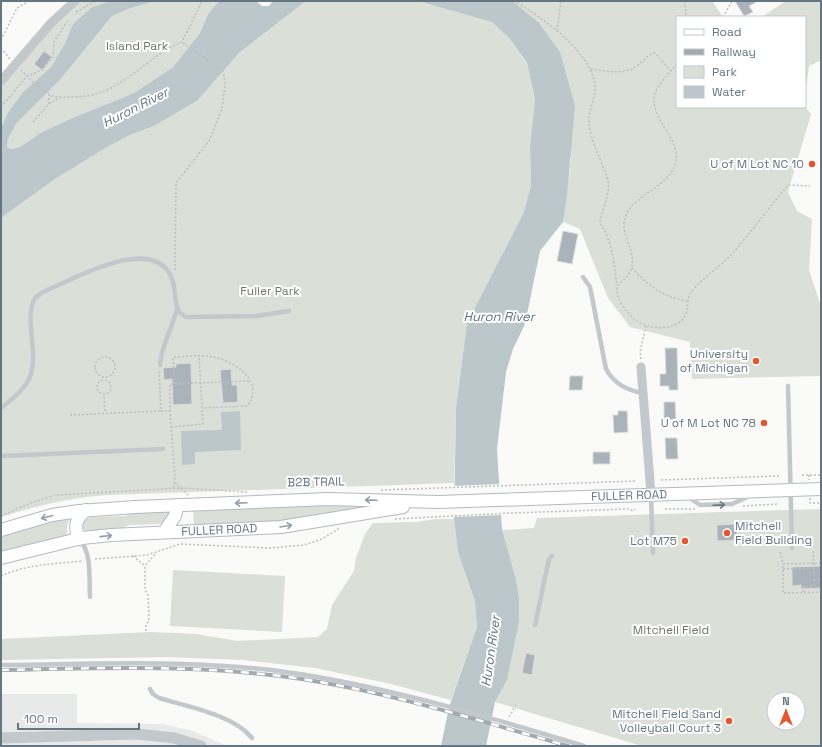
<svg xmlns="http://www.w3.org/2000/svg" width="822" height="747" font-family="'Space Grotesk',sans-serif">
<rect width="100%" height="100%" fill="#fafaf8"/>
<!-- built -->
<path fill="#e8e9e9" d="M1,694H77V723L163,724L193,731L227,746H1Z"/>
<!-- green -->
<path fill="#dadfd7" fill-rule="evenodd" d="M80,1H110L105,3L73,24L65,43L51,67L23,92L7,114L1,129V86L14,69L54,24Z
M155,1H219L208,14L200,33L173,67L134,93L70,119L40,133L20,147L11,149L7,147L8,139L16,124L60,80L112,16L128,9Z
M306,1H419L461,11L492,22L510,39L527,64L535,100L530,145L531,186L523,214L467,323L456,408L454,483L107,495C70,498 36,506 1,517V218L55,179L109,146L130,135L154,126L197,101L240,52Z
M512,1H712L723,17H677V107H805L811,114L788,192L797,211L812,219L809,270L821,307V376L692,379L690,342L630,327L608,298L580,229L563,222L571,159Z
M786,1H821V60L809,66L805,97V17H762Z
M405,502L291,521L194,526L193,509Z
M821,509V746H642L495,702L507,680V555L502,530L534,528L537,518ZM774,699H798V723H774Z
M170,510L171,514L165,522L160,524L129,525L118,530L86,532L82,526L84,521L90,517L125,516L139,511Z
M70,518L67,525V536L1,553V536L41,523Z
M436,519H454L458,552L475,601L477,627L451,700L391,684L315,668L243,660L167,657L1,660V639L151,632L196,634L238,641L318,637L327,629L332,605L354,571L356,558L365,534L373,523L416,522Z
M173,570L285,576L282,632L170,626Z"/>
<!-- water -->
<path fill="#bbc7cb" d="M110,1H155L128,9L112,16L60,80L16,124L8,139L7,147L11,149L20,147L40,133L70,119L134,93L173,67L200,33L208,14L219,1H256L262,6H269L273,1H306L240,52L197,101L154,126L130,135L109,146L55,179L1,218V129L7,114L23,92L51,67L65,43L73,24L91,8Z
M419,1H512L539,23L560,52L575,106L567,196L563,222L540,251L525,324L513,349L506,372L497,449L502,530L516,580L519,599V621L507,680L495,702L486,746H441L449,707L477,627L475,601L458,552L454,519L456,408L467,323L523,214L531,186L530,145L535,100L527,63L510,39L492,22Z
M240,411L241,450L195,452V464L182,465L181,431L222,430L221,412Z"/>
<!-- pier -->
<path fill="#fafaf8" d="M501,484L503,515L452,517V486Z"/>
<!-- building -->
<path fill="#aab3b9" stroke="#dcdcda" d="M735,1H758L749,6L753,12L744,16Z
M44,51L52,57L42,70L34,64Z
M563,231L578,234L572,264L557,261Z
M665,348H677L678,390H669V386H660V374H666Z
M191,363L192,404L173,405L172,379L164,380L163,368L176,367V364Z
M231,369L232,385H237L238,402L223,403L220,370Z
M570,376H583L582,390H569Z
M664,402H675L676,419L664,420Z
M618,411H627L628,432L614,433L613,415H618Z
M665,438H677L678,459H666Z
M593,452H610V464H593Z
M737,524V540L717,541V525Z
M821,566V588L801,589V585L792,586V567Z
M526,653L535,655L532,675L522,673Z"/>
<g fill="none" stroke-linecap="round" stroke-linejoin="round">
<defs>
<g id="secondary">
<path id="s1" d="M1,530L52,515L79,511L135,507L328,499L438,502L821,489"/>
<path d="M164,532L175,516L178,505"/>
<path d="M79,539C74,527 75,519 86,510"/>
<path id="s2" d="M1,558L82,538L111,535L281,527L403,507"/>
</g>
</defs>
<!-- secondary casing -->
<use href="#secondary" stroke="#b3babf" stroke-width="14"/>
<!-- path -->
<path stroke="#bbbfc2" stroke-width="1.5" stroke-dasharray="2 2" stroke-linecap="butt" d="M514,1C543,18 589,50 595,84C597,96 588,110 589,123C591,144 603,162 608,181C611,194 601,210 600,223C613,242 614,264 617,286
M685,1L686,17
M76,12L96,1
M723,17L732,1
M557,31L561,1
M1,40L17,8L29,1
M1,48L10,59
M677,64C670,73 658,83 655,94C648,118 681,138 676,162C670,187 637,192 626,215C617,235 641,253 629,273C627,278 621,282 617,286C616,300 623,307 632,317C643,329 670,332 682,320C690,312 685,299 692,291C704,277 721,266 734,252C752,230 770,207 788,185L810,186
M591,69C604,71 619,74 632,69C640,65 646,55 655,53L671,71
M21,70C29,78 38,89 49,94C54,98 63,97 70,97C122,98 139,60 182,42L202,1
M49,104L61,97
M1,107L27,76L42,70L53,57L54,42L68,20
M33,122L49,104V95
M632,268C648,286 664,298 689,301
M175,270L176,183L209,141L222,109L225,84L223,71L182,42
M95 367a10 10 0 1 1 20 0a10 10 0 1 1-20 0Z
M641,359L640,352L646,326
M159,371L161,411H170L175,478L173,489
M97 387a7 7 0 1 1 14 0a7 7 0 1 1-14 0Z
M174,384L173,357C186,357 200,354 213,357C235,361 266,382 247,406L202,408
M104,393L105,413
M170,411V384L250,381
M70,415L160,411
M171,427L203,424L199,356
M802,475H821
M809,475V480
M661,480L779,476
M175,483L188,495
M381,490L636,481
M810,498V503H821
M743,506L778,504
M665,509H695
M1,516L31,503L56,495L182,488L247,492
M395,519L511,513L629,509L633,511L635,509
M813,551L815,591
M780,552L783,564
M133,556L145,566
M95,559L147,555L180,544L270,548L304,545L322,539L340,528
M821,563L783,564V593L821,592
M783,569L814,568
M1,576C28,564 54,564 83,561
M814,580L821,579
M804,592V586H815
M146,631V625L149,621L148,595L145,590V566L156,553
M509,717L517,703"/>
<!-- service -->
<path stroke="#c3c8cc" stroke-width="4.5" d="M583,277L590,287L606,369C615,385 626,389 644,394
M160,365C161,345 173,328 177,308
M788,386L792,548
M1,408C11,400 23,391 29,379C40,355 24,321 34,300C36,296 40,294 43,292C72,280 143,238 168,271C177,283 173,299 179,312L186,317L256,316L289,311
M1,456L163,449
M651,496L653,553
M688,497L700,505L732,504L752,495
M80,540C92,554 89,579 90,597
M535,625L549,559L552,556
M1,665C104,664 210,658 312,676C405,692 495,719 584,746
M150,689L153,694L159,698C186,706 234,715 252,738"/>
<!-- minor -->
<path stroke="#c3c8cc" stroke-width="9" d="M1,81L51,23L75,1
M641,367L651,494"/>
<!-- tertiary -->
<path stroke="#c3c8cc" stroke-width="11" d="M1,738L137,734L174,738L201,746"/>
<!-- secondary -->
<use href="#secondary" stroke="#fff" stroke-width="12"/>
<defs>
<path id="rail" d="M1,670C102,668 202,664 302,679C393,693 480,721 568,746"/>
</defs>
<!-- rail casing -->
<use href="#rail" stroke="#a2aab0" stroke-width="4"/>
<!-- rail -->
<use href="#rail" stroke="#fff" stroke-width="2.5" stroke-dasharray="8" stroke-linecap="butt"/>
</g>
<!-- one-way arrows -->
<defs><path id="oneway-shaft" d="M-6 0H5M1.5-3L5.5 0L1.5 3" fill="none" stroke-width="1.6" stroke-linecap="round" stroke-linejoin="round"/></defs>
<g stroke="#939fa8">
<use href="#oneway-shaft" transform="translate(371 500) rotate(-178)"/>
<use href="#oneway-shaft" transform="translate(241 503) rotate(178)"/>
<use href="#oneway-shaft" transform="translate(47 517) rotate(165)"/>
<use href="#oneway-shaft" transform="translate(286 526) rotate(-9)"/>
<use href="#oneway-shaft" transform="translate(106 536) rotate(-6)"/>
</g>
<use stroke="#6a7a87" href="#oneway-shaft" transform="translate(719 505) rotate(-2)"/>
<!-- markers -->
<g fill="#e4572e" stroke="#fff" stroke-width="1.5">
<circle cx="812" cy="164" r="4"/>
<circle cx="756" cy="361" r="4"/>
<circle cx="764" cy="423" r="4"/>
<circle cx="727" cy="533" r="4"/>
<circle cx="685" cy="541" r="4"/>
<circle cx="729" cy="721" r="4"/>
</g>
<g text-anchor="middle" stroke-width="4" stroke-linejoin="round" paint-order="stroke">
<!-- park labels -->
<g font-size="12" fill="#687a64" stroke="#fff">
<text x="137" y="50">Island Park</text>
<text x="270" y="295">Fuller Park</text>
<text x="671" y="634">Mitchell Field</text>
</g>
<!-- poi labels -->
<g font-size="12" fill="#657683" stroke="#fff" text-anchor="end">
<text x="804" y="168">U of M Lot NC 10</text>
<text x="748" y="358">University<tspan x="748" dy="14">of Michigan</tspan></text>
<text x="756" y="427">U of M Lot NC 78</text>
<text x="735" y="530" text-anchor="start">Mitchell<tspan x="735" dy="14">Field Building</tspan></text>
<text x="677" y="545">Lot M75</text>
<text x="721" y="718">Mitchell Field Sand<tspan x="721" dy="14">Volleyball Court 3</tspan></text>
</g>
<!-- street labels -->
<g font-size="12" fill="#657683" stroke="#fff">
<text transform="translate(316 482) rotate(-1)" y="4">B2B TRAIL</text>
<text dy="4" stroke="none"><textPath href="#s1" startOffset="631">FULLER ROAD</textPath></text>
<text dy="4" stroke="none"><textPath href="#s2" startOffset="221">FULLER ROAD</textPath></text>
</g>
<!-- water labels -->
<g font-size="13" font-style="italic" fill="#60757c" stroke="#fff">
<text transform="translate(135 107) rotate(-27)" y="5">Huron River</text>
<text x="499" y="321">Huron River</text>
<text transform="translate(490 651) rotate(-82)" y="5">Huron River</text>
</g>
</g>
<!-- border -->
<rect width="822" height="747" fill="none" stroke="#657683" stroke-width="4"/>
<!-- legend -->
<rect x="676" y="16" width="130" height="92" fill="#ffffff" stroke="#c1c8cd"/>
<rect x="684" y="29" width="20" height="6" fill="#ffffff" stroke="#c1c8cd"/>
<text x="712" y="36" font-size="12" fill="#657683">Road</text>
<rect x="684" y="49" width="20" height="6" fill="#a2aab0" stroke="#c1c8cd"/>
<text x="712" y="56" font-size="12" fill="#657683">Railway</text>
<rect x="684" y="66" width="20" height="12" fill="#dadfd7" stroke="#c1c8cd"/>
<text x="712" y="76" font-size="12" fill="#657683">Park</text>
<rect x="684" y="86" width="20" height="12" fill="#bbc7cb" stroke="#c1c8cd"/>
<text x="712" y="96" font-size="12" fill="#657683">Water</text>
<!-- north arrow -->
<g transform="translate(786 711)"><circle r="19" fill="#ffffff" stroke="#c1c8cd"/>
<path d="M0-3L7 15L0 10L-7 15Z" fill="#e4572e"/>
<text y="-6" font-size="11" font-weight="bold" text-anchor="middle" fill="#657683">N</text>
</g>
<!-- scale -->
<path d="M18 723v6h121v-6" fill="none" stroke="#657683" stroke-width="2"/>
<text x="24" y="723" font-size="12" fill="#657683" stroke="#ffffff" stroke-width="3" paint-order="stroke">100 m</text>
</svg>
